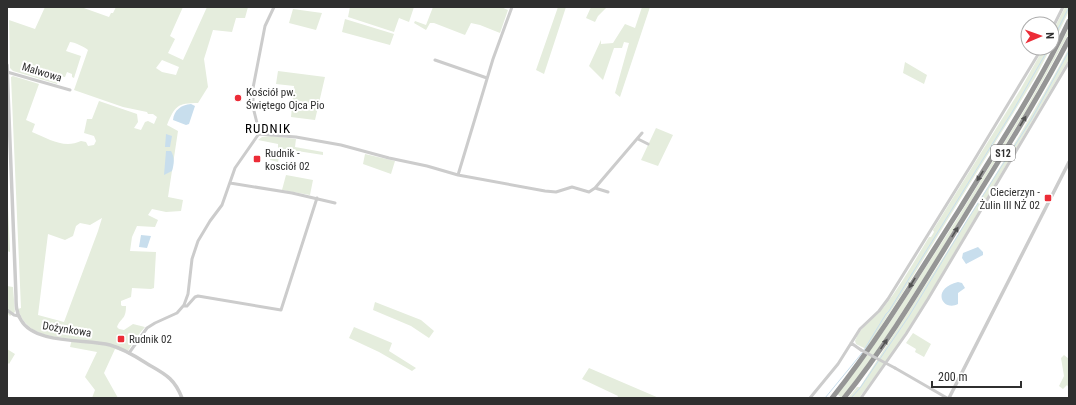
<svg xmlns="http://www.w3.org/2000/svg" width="1076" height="405" font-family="'Roboto Condensed',sans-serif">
<rect width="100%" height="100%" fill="#fff"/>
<!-- green -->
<path fill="#e5eddd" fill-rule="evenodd" d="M45,7H81L109,17L111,13H113L116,7H183L170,36L175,39L168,53L183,60L207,7H248L245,18H236L232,32L213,30L204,59L208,87L198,103C177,103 175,106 167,125L178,131L168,197L183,200L181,211L166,212L152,209L148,215L158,220L155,227L137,226L132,237L130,251L156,252L154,288L151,289L132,288L131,297L121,301V305L122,306H126C126,320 121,317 117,327L119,329L124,330L133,324L145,327L135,339L127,353L115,349L104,373L118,398H92L95,390L85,377L97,352L70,347L72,339C49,336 26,335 18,309L21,308L11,77L13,76L39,84L26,120L35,124L32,132C49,139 64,149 81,141L86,142L88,146L94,145L96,141L94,136L84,133L87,119H92L99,101L137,114L138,122L134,128L141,130L145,122L148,121L154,124L157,117L153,114H148L147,112L123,107L74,90L88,50C85,47 74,42 70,42L66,51L81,56L74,78L72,77V74L67,72L65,77L60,76L57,84L13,71L10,68L9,20L35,29ZM162,60L179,67L176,75L162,72L156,68ZM102,218L98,231L64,322L38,315L48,234L65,240L73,236L76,226L80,223L90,225Z
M350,7H414L409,22L399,18L394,32L348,17Z
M433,7H501L508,10L500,33L480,25L471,23L465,35L434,23H430L426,30L414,23L415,21L426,25Z
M558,7H566L544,74L536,70Z
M591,7H607L598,16L595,22L586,18Z
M642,7H650L620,97L615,93L629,43L624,42L622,48H614L603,80L589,66L601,40V44L613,43L625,24L635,28Z
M1065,7H1069V11L1052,46V33Z
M293,9L322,13L316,30L289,23Z
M345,19L394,34L390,45L342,32Z
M1069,28V33L1029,106L932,265L879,348L842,398L837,394L889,324L955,222L1030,101L1055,55Z
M1069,48V59L925,302L895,349L859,398H848L857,387H860C931,275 1006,165 1069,48Z
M1045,50L1048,53L1035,78L902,294L866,349L856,344L855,341C860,326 875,319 884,307C901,285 915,260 929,237H931L934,232L933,230L1020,90L1042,51Z
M905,62L927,75L924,84L903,73Z
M278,71L325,77L315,120L291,117L294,86L276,84Z
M656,128L673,135L658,166L641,160Z
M271,136L296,139L295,147L323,152V155L278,148V144L258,140L262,137Z
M272,151L280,153L278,162L270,160Z
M365,154L395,161L391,174L363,164Z
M286,175L313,180L310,195L282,190Z
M7,185L10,252L7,251Z
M7,286L13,287L15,312L10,316L7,313Z
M375,302L421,320L434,331L429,338L411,326L373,310Z
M354,327L392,343L389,351L416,368L412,371L379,352L349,338Z
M913,333L931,344L924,357L915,352L916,349L906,343Z
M7,349L15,354L9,364L7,362Z
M1064,355L1069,359V388L1067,385L1063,389L1059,386L1064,376L1061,358Z
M589,368L659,398H617L618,396L582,379Z"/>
<!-- water -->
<path fill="#c8deed" d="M191,104L195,106L189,124L186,125L173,120C174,110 181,105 191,104Z
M166,134L172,136L170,147H165Z
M166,151H171C175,158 174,164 172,171L164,175Z
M141,235L151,236L147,248L139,247Z
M978,247L983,252V255L966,264L962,258L963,253Z
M958,282L962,283L965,288L958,293V304C943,312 930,289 958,282Z"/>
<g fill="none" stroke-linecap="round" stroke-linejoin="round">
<!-- stream -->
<path stroke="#c8deed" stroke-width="1" d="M1052,41L1069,7
M864,350L886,314L889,311L1014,109L1046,53
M825,398L862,353
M851,398L860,388L909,316L966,222L1031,120L1069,51"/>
<!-- minor -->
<path stroke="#ccc" stroke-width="3" d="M1052,29L1063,7
M435,60L487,78
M7,72L70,90
M259,134L296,137L341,145L389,158L427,166L458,175L545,191L556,192L572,187L589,192L595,188L642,133
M638,139L648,144
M458,175L493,59L512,7
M230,183L292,193L335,203
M595,188L608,192
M183,306H187L195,297L198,296L281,310L317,198
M7,310L14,315L19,316
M851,343L861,350
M129,353L147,328L155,323L177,313L184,305L188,294L192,259L198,241L210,221L222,205L235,168L258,135V127L253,107V88L265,26L274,7
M895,368L947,398
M810,398L838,364L860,329L879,311L888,299L973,162L1042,48
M861,398L906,334L928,299L1069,62"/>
<!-- tertiary -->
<path stroke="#ccc" stroke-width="3.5" d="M7,65L16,296C16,304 16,313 21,320C34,344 85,339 110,345C125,349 138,358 151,366C167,375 175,380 182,398
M949,398L1069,162"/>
<!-- motorway -->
<path stroke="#969696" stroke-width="5" d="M832,398C879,339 918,274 959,210C997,148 1038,87 1069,21
M844,398C889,342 925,280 963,219C999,160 1037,101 1069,39"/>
<!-- minor-bridge -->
<path stroke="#ccc" stroke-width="3" d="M861,350L895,368"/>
</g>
<!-- one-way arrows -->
<defs><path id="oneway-solid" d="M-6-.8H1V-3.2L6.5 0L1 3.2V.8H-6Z"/></defs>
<g fill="#535353">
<use href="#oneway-solid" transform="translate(1023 121) rotate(-59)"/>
<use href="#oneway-solid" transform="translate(980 176) rotate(122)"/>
<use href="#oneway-solid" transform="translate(955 232) rotate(-58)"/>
<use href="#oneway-solid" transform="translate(912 283) rotate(122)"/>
<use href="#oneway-solid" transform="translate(884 344) rotate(-56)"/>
</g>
<!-- markers -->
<g fill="#ec2c37" stroke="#fff" stroke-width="1.5">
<circle cx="238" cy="98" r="4"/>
<rect x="253" y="155" width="8" height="8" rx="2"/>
<rect x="1044" y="194" width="8" height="8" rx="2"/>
<rect x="117" y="335" width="8" height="8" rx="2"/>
</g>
<g text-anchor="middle" stroke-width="4" stroke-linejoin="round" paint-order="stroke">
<!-- shield labels -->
<rect fill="#fff" stroke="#6d6d6d" stroke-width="1" x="991" y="145" width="24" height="16" rx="3"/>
<g font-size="10" font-weight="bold" fill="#2f2f2f">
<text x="1003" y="157">S12</text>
</g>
<!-- street labels -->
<g font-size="11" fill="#2f2f2f" stroke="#fff">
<text transform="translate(42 72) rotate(17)" y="4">Malwowa</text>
<text transform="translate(67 329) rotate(9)" y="4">Dożynkowa</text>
</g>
<!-- poi labels -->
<g font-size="11" fill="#2f2f2f" stroke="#fff" text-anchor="start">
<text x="246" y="96">Kościół pw.<tspan x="246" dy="13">Świętego Ojca Pio</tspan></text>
<text x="265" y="157">Rudnik -<tspan x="265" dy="13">kosciół 02</tspan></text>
<text x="1040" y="196" text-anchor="end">Ciecierzyn -<tspan x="1040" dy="13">Żulin III NŻ 02</tspan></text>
<text x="129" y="343">Rudnik 02</text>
</g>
<!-- quarter labels -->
<g font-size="13" letter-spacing="1" fill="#000" stroke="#fff">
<text x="268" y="133">RUDNIK</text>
</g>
</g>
<!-- border -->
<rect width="1076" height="405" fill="none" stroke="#2f2f2f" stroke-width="16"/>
<!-- north arrow -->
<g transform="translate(1040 36) rotate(88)"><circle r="19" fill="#ffffff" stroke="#acacac"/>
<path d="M0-3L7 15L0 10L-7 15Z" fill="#ec2c37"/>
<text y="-6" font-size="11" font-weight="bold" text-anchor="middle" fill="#2f2f2f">N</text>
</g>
<!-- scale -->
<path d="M932 381v6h89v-6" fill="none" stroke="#2f2f2f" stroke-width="2"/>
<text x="938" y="381" font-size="12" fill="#2f2f2f" stroke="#ffffff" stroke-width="3" paint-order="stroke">200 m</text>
</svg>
